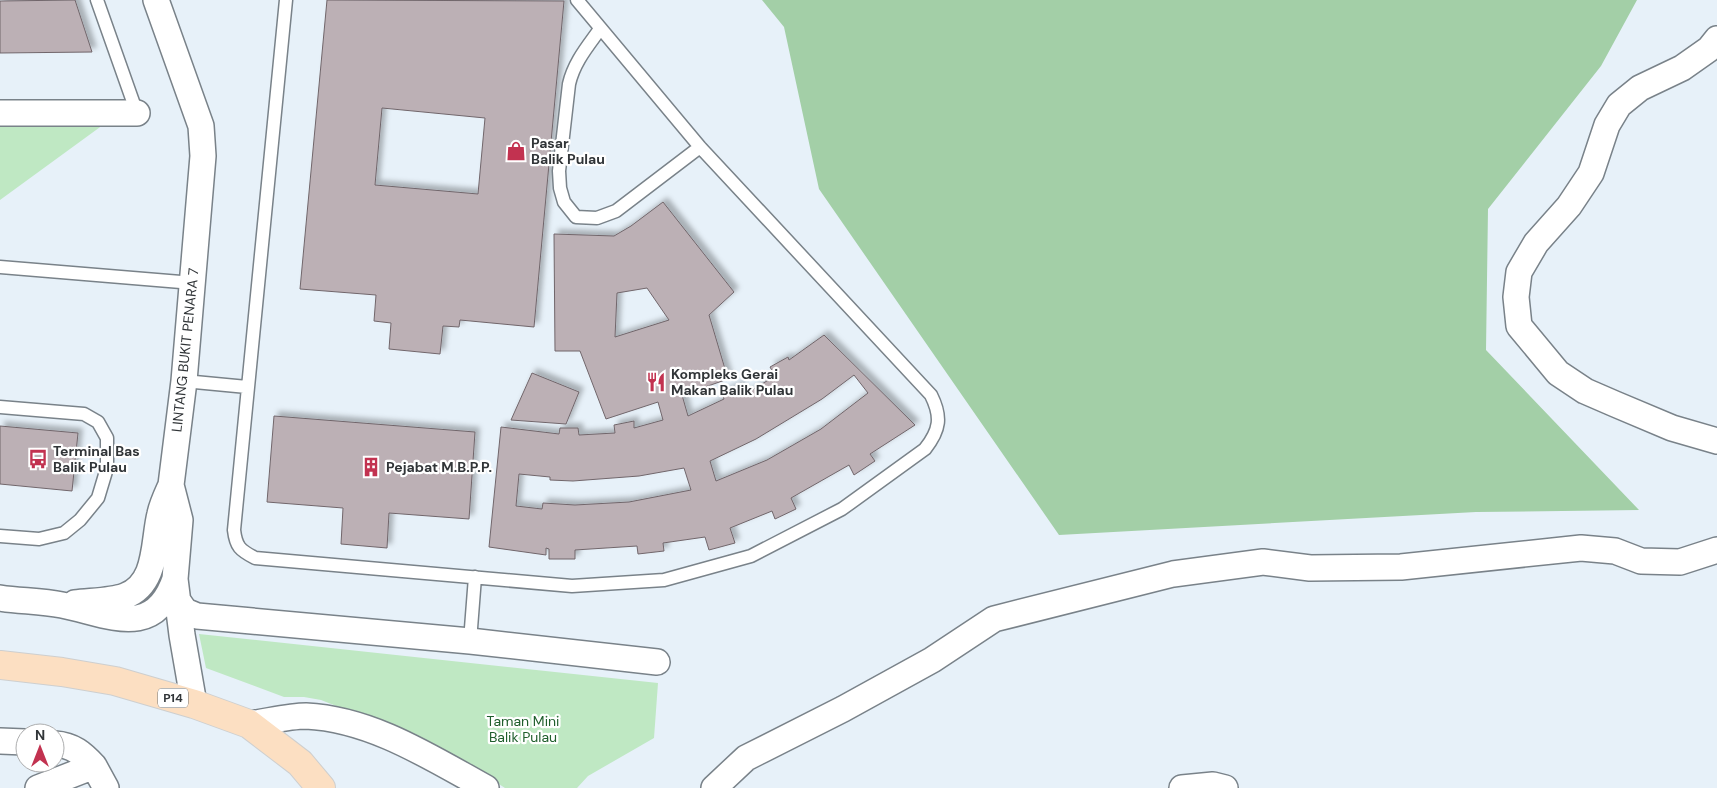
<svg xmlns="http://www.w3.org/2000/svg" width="1717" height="788" font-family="'DM Sans',sans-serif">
<defs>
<filter id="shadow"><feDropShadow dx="4.5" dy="-4.5" stdDeviation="2.5" flood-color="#0004"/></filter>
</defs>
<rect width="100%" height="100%" fill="#e7f1f9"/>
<!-- green -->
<path fill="#bfe8c3" d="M0,122H107L0,200Z
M199,634L658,683L654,738L588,776L577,788H505L485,775L392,728L321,700L304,697H284L206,668Z"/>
<!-- forest -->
<path fill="#a3cfa7" d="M762,0H1637L1601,66L1488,209L1486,350L1639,510L1476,512L1059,535L819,189L784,27Z"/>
<!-- building -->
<path fill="#bcb0b5" stroke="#71666b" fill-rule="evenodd" filter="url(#shadow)" d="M75,0L92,52L0,53V1Z
M327,0L564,1L534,327L460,320L459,327L443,326L440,354L389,349L391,323L374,321L376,295L300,289ZM382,108L485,118L478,194L375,185Z
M663,202L734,292L709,315L728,379L682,395L688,416L724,399L722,393L740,385L744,395L775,376L770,367L788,357L789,360L824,335L915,425L870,454L875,461L854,475L849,465L791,498L796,509L775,519L772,511L730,528L735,543L709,550L705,537L663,543L664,551L638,554L637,546L575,550V559H549V549L546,548V555L489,547L501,427L559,434L560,428H578L579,435L615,433L614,425L634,421V428L663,420L658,402L606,419L580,351H555L554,234L614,236L631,226ZM647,288L669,320L615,337L617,293ZM854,375L868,393L821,429L767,460L716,481L710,461L756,439L822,399ZM684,468L691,490L629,502L575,505L543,503L542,509L516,506L519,474L550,477V480L573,481L639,476Z
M532,373L579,392L566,424L511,420Z
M274,416L475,432L469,519L389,513L387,548L341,544L343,508L267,502Z
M0,426L78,433L72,491L0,484Z"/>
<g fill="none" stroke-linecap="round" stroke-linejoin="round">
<defs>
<path id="lane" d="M97,0L137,113
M286,0L234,530C236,547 240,550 255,558L572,586L664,580L751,556L842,509L925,449C940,430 942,417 931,395L700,147L577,0
M600,29C588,46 574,62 569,84L559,171L560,188L564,202L576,217L597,218L616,211L700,147
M0,267L193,283
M184,381L247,387
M0,407L84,414L98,422L107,438V468L98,498L80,520L64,533L39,539L0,536
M470,641L475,577"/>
<path id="street" d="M156,0L201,126L203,156L184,381L171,485L180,520L175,579L182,635L194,704
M1717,39L1709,49L1682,68L1640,88L1619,105L1607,125L1591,173L1569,206L1536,243L1519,272L1516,297L1519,326L1558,373L1585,391L1615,404L1672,428L1717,441
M0,113H137
M0,598C20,601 41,601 62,605C108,614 154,641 175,579
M178,601L185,611L197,616L470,641L657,662
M75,603C90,601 112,601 125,596C158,584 153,541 160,514C162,504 167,494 171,485
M249,724C266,722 288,716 306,716C371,719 430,757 486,788
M0,741L25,742
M55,744C73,745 83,754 94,766
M38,788L94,766L106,788
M714,788L746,758L843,709L932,660L994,619L1173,574L1263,562L1310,568L1401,567L1581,548L1615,551L1641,561L1680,562L1717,550
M1182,788L1213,785L1225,788"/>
<path id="primary" d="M0,665L62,672L115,681L194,704L249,724L300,763L321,788"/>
</defs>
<!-- lane casing -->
<use href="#lane" stroke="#798289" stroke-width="15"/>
<!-- street casing -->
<use href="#street" stroke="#798289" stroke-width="28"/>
<!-- primary casing -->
<use href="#primary" stroke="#cecfcf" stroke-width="30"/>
<!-- lane -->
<use href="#lane" stroke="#fff" stroke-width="12"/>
<!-- street -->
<use href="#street" stroke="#fff" stroke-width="25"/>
<!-- primary -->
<use href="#primary" stroke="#fcdfc2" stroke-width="28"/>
</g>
<!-- icons -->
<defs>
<symbol id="shop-bare" viewBox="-9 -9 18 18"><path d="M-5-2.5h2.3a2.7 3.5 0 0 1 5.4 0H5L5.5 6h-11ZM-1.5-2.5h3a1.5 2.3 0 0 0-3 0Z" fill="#c23250" stroke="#fff" stroke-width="2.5" paint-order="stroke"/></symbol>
<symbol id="restaurant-bare" viewBox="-9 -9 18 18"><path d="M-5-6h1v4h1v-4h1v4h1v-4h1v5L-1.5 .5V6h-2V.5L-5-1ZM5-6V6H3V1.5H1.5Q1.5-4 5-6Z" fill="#c23250" stroke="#fff" stroke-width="2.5" paint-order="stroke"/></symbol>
<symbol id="bus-bare" viewBox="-9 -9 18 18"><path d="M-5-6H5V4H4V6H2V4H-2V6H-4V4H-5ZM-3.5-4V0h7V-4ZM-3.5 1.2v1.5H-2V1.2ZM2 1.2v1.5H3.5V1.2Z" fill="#c23250" stroke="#fff" stroke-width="2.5" paint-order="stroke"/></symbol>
<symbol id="building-bare" viewBox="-9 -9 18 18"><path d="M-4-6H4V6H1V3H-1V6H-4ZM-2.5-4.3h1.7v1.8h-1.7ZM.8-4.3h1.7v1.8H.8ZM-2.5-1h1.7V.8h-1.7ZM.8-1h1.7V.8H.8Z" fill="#c23250" stroke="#fff" stroke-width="2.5" paint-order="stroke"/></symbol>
</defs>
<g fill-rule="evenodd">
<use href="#shop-bare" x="502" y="137" width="28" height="28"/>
<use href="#restaurant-bare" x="642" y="368" width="28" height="28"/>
<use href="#bus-bare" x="24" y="445" width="28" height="28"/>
<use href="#building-bare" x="357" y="453" width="28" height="28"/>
</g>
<g text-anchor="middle" stroke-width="4.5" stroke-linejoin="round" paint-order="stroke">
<!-- shield labels -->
<rect fill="#fff" stroke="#6f7274" stroke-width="1" x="158" y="688.5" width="30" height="19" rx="4"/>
<g font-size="12" font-weight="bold" fill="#313538">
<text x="173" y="702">P14</text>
</g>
<!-- poi labels -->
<g font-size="14" font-weight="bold" fill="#313538" stroke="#fff" text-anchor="start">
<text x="531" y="148">Pasar<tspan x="531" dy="16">Balik Pulau</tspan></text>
<text x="671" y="379">Kompleks Gerai<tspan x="671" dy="16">Makan Balik Pulau</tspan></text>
<text x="53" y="456">Terminal Bas<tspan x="53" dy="16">Balik Pulau</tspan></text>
<text x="386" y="472">Pejabat M.B.P.P.</text>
</g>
<!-- street labels -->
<g font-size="14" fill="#313538" stroke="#fff">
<text transform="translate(185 350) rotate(-84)" y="5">LINTANG BUKIT PENARA 7</text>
</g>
<!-- park labels -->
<g font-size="14" fill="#1f5e2c" stroke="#fff">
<text x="523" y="726">Taman Mini<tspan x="523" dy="16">Balik Pulau</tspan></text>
</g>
</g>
<!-- north arrow -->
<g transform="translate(40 748)"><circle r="24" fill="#ffffff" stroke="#adaeaf"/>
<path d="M0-4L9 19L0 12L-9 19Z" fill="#c23250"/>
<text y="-8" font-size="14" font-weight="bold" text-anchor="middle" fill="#313538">N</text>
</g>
</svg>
